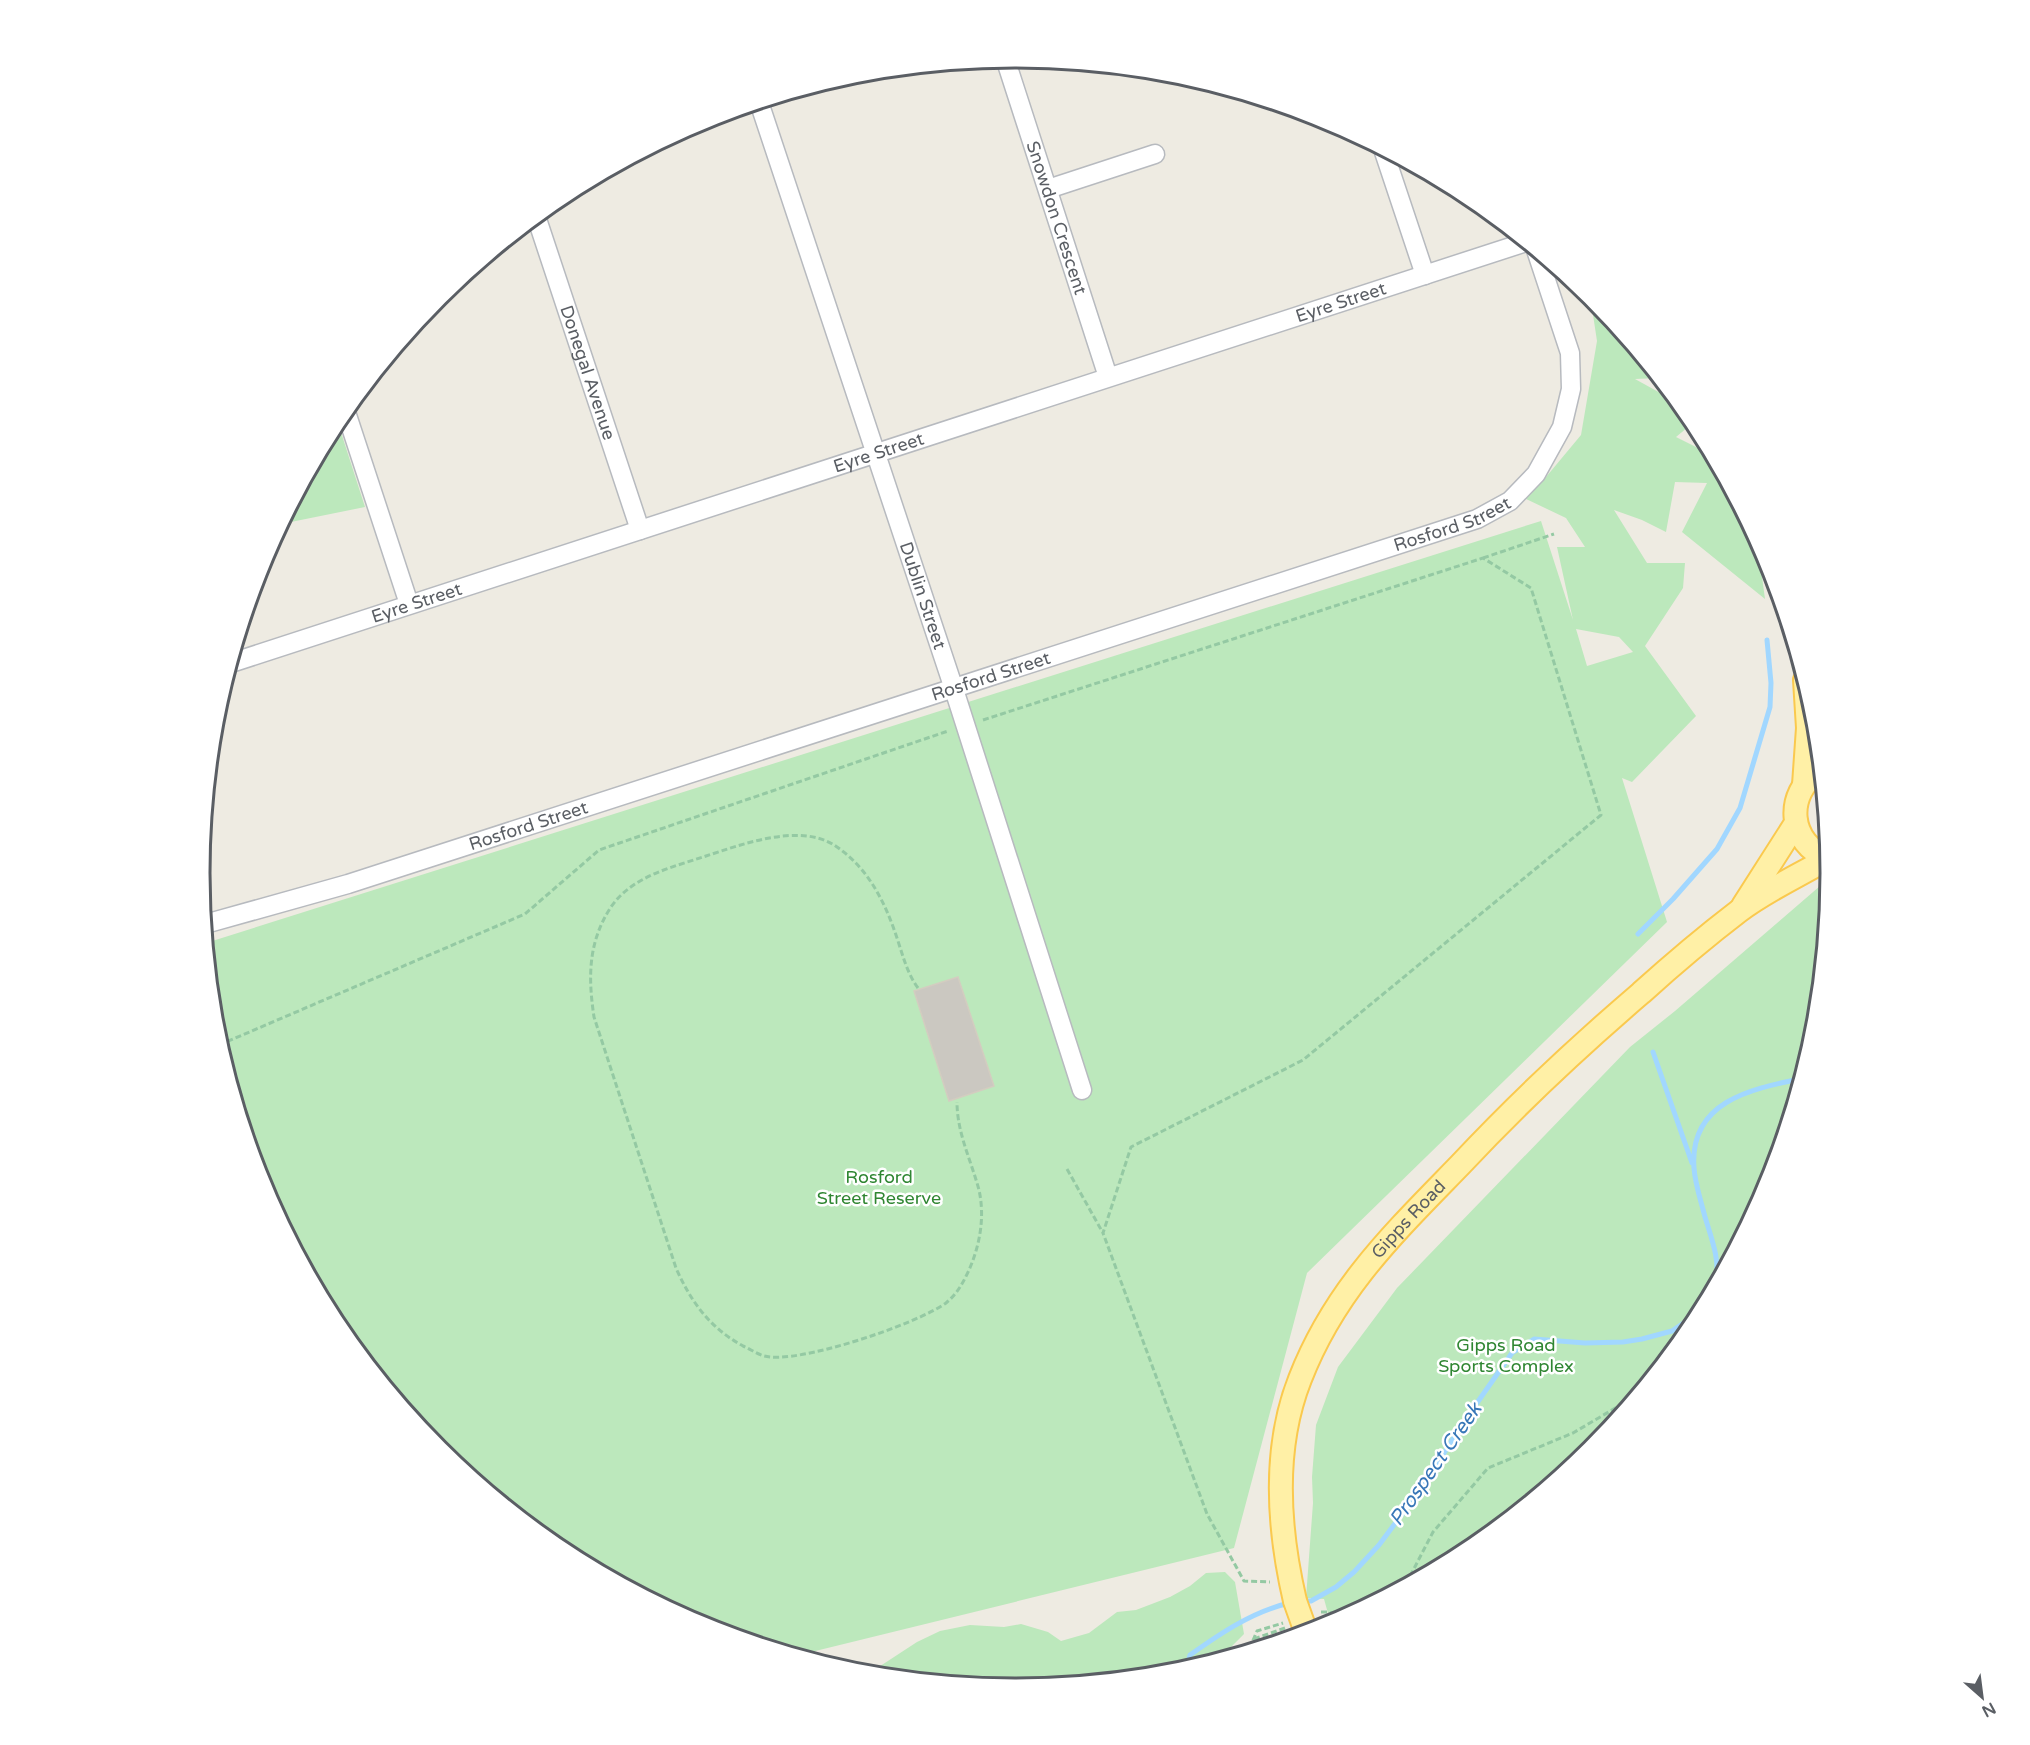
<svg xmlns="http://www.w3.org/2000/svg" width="2030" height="1745" font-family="'Varela Round',sans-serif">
<rect width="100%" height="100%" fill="#eeebe2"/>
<!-- green -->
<path fill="#bce8bc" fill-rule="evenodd" d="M1590,295L1659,378L1635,379L1682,405L1693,420L1694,422L1676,437L1712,455L1760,562L1765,599L1682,532L1707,483L1675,482L1666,532L1642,520L1614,510L1647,563H1685L1683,588L1645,646L1696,716L1632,782L1622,778L1667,922L1307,1273L1234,1548L799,1655L703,1626L562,1550L438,1449L337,1325L261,1184L215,1031L206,943L1541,521L1573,620L1557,547H1585L1566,518L1524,498L1546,477L1581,435L1597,341ZM1576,629L1619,637L1633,652L1587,666Z
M337,420L365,507L281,524Z
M1820,886L1829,887L1815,1032L1768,1185L1693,1326L1591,1449L1468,1551L1331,1624L1324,1599L1306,1598L1313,1503L1312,1477L1316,1425L1338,1367L1397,1288L1630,1047L1675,1011Z
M1225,1572L1235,1582L1244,1634L1229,1649L1227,1656L1174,1672L1015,1688L868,1674L917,1642L940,1631L970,1625L1004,1627L1021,1624L1048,1632L1061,1641L1089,1633L1117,1612L1136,1610L1170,1597L1190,1586L1206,1573Z"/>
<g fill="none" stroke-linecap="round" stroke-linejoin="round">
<!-- stream -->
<path stroke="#a1d7ff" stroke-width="5" d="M1638,934L1673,899L1717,849L1740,808L1770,707L1771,683L1767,640
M1653,1052L1692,1163
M1716,1283C1720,1259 1712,1240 1705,1217C1701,1201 1695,1184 1694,1168C1689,1102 1750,1089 1800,1079
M1301,1601H1311L1336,1587L1354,1572L1379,1545L1423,1486L1465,1420L1512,1353L1534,1339L1585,1343L1623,1342L1642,1339L1672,1331L1701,1311
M1186,1669L1190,1655C1221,1633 1252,1612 1289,1603"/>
</g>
<!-- building -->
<path fill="#cbc8c1" stroke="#d3cdc0" stroke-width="1.5" d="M958,977L994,1086L949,1101L914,991Z"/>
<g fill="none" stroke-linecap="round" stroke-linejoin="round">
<defs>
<g id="minor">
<path id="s1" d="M1005,58L1108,377"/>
<path id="s2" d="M759,102L951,680L1082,1090"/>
<path d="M1383,149L1425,275"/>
<path d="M1048,189L1155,154"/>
<path id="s3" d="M536,216L640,530"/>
<path d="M345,409L409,604"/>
<path id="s4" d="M231,663L1526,242"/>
<path id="s5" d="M205,924L348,884L1477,519L1510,501L1536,474L1562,427L1571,389L1570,353L1536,250"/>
</g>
<g id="major">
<path d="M1820,770C1784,794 1788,843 1829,859"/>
<path d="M1804,785L1808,728L1805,680"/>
<path d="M1743,906L1796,823"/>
<path id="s6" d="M1295,1601C1278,1528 1272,1450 1300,1379C1335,1289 1394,1233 1460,1165C1517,1104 1578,1047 1641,993C1672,965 1705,937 1739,911C1765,891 1798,876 1827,859"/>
</g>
</defs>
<!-- minor casing -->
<use href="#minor" stroke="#b7babf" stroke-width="21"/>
<!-- major casing -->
<use href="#major" stroke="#fac94e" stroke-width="26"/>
<!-- path -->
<path stroke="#94c9a3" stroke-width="3" stroke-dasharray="6 3" stroke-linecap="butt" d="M1483,558L1554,534
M983,720L1483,558L1531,588L1601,815L1303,1060L1131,1147L1103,1233L1207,1514L1244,1581L1270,1582
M918,988C907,973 903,956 897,938C885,902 868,867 834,845C799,823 743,844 706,856C673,867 632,876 611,907C588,942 588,977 594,1017L676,1268C691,1302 710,1328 743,1346C750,1349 757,1354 764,1356C797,1365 917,1324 946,1303C957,1294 963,1283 969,1270C980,1245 985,1217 979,1190C971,1160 957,1133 957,1102
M219,1045L525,914L599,850L948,731
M1067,1169L1103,1233
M1406,1584L1433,1532L1488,1468L1573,1433L1634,1397
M1321,1612H1329L1344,1617
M1323,1617L1337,1615
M1254,1639L1285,1628
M1252,1649L1251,1645L1257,1631L1283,1623"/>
<!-- minor -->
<use href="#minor" stroke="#fff" stroke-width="18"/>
<!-- major -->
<use href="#major" stroke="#fff0a6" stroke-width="22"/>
<defs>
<path id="major-bridge" d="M1295,1601L1306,1632"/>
</defs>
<!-- major-bridge casing -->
<use href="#major-bridge" stroke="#fac94e" stroke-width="26" stroke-linecap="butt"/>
<!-- major-bridge -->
<use href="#major-bridge" stroke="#fff0a6" stroke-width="22"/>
</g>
<g text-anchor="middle" stroke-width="5" stroke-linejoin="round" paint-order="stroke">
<!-- street labels -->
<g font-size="18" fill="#5a5e64" stroke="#fff">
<text dy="6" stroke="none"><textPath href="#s1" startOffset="168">Snowdon Crescent</textPath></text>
<text dy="6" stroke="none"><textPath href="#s4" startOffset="1167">Eyre Street</textPath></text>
<text dy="6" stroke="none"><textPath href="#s3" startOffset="165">Donegal Avenue</textPath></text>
<text dy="6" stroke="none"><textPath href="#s4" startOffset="681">Eyre Street</textPath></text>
<text dy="6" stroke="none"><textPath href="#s5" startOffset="1310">Rosford Street</textPath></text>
<text dy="6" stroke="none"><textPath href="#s2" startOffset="520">Dublin Street</textPath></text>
<text dy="6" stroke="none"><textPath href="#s4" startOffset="195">Eyre Street</textPath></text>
<text dy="6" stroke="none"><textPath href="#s5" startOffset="824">Rosford Street</textPath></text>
<text dy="6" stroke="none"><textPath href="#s5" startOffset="338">Rosford Street</textPath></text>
<text dy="6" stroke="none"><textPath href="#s6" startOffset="420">Gipps Road</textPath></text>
</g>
<!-- park labels -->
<g font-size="18" fill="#2f8632" stroke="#fff">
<text x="879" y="1183">Rosford<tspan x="879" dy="21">Street Reserve</tspan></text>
<text x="1506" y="1351">Gipps Road<tspan x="1506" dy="21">Sports Complex</tspan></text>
</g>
<!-- water labels -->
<g font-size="20" font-style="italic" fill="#3877b8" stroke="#fff">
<text transform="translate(1435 1464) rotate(-55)" y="7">Prospect Creek</text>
</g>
</g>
<!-- crop -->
<path d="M0 0H2030V1745H0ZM210 873a805 805 0 1 1 1610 0a805 805 0 1 1-1610 0Z" fill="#fff" fill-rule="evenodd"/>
<path fill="none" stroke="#5a5e64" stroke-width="3" d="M210 873a805 805 0 1 1 1610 0a805 805 0 1 1-1610 0Z"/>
<!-- north arrow -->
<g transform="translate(1982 1697) rotate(152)" stroke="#ffffff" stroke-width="4.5" paint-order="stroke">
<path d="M0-4.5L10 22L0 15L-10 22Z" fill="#5a5e64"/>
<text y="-9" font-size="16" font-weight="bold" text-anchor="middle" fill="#5a5e64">N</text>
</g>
</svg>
